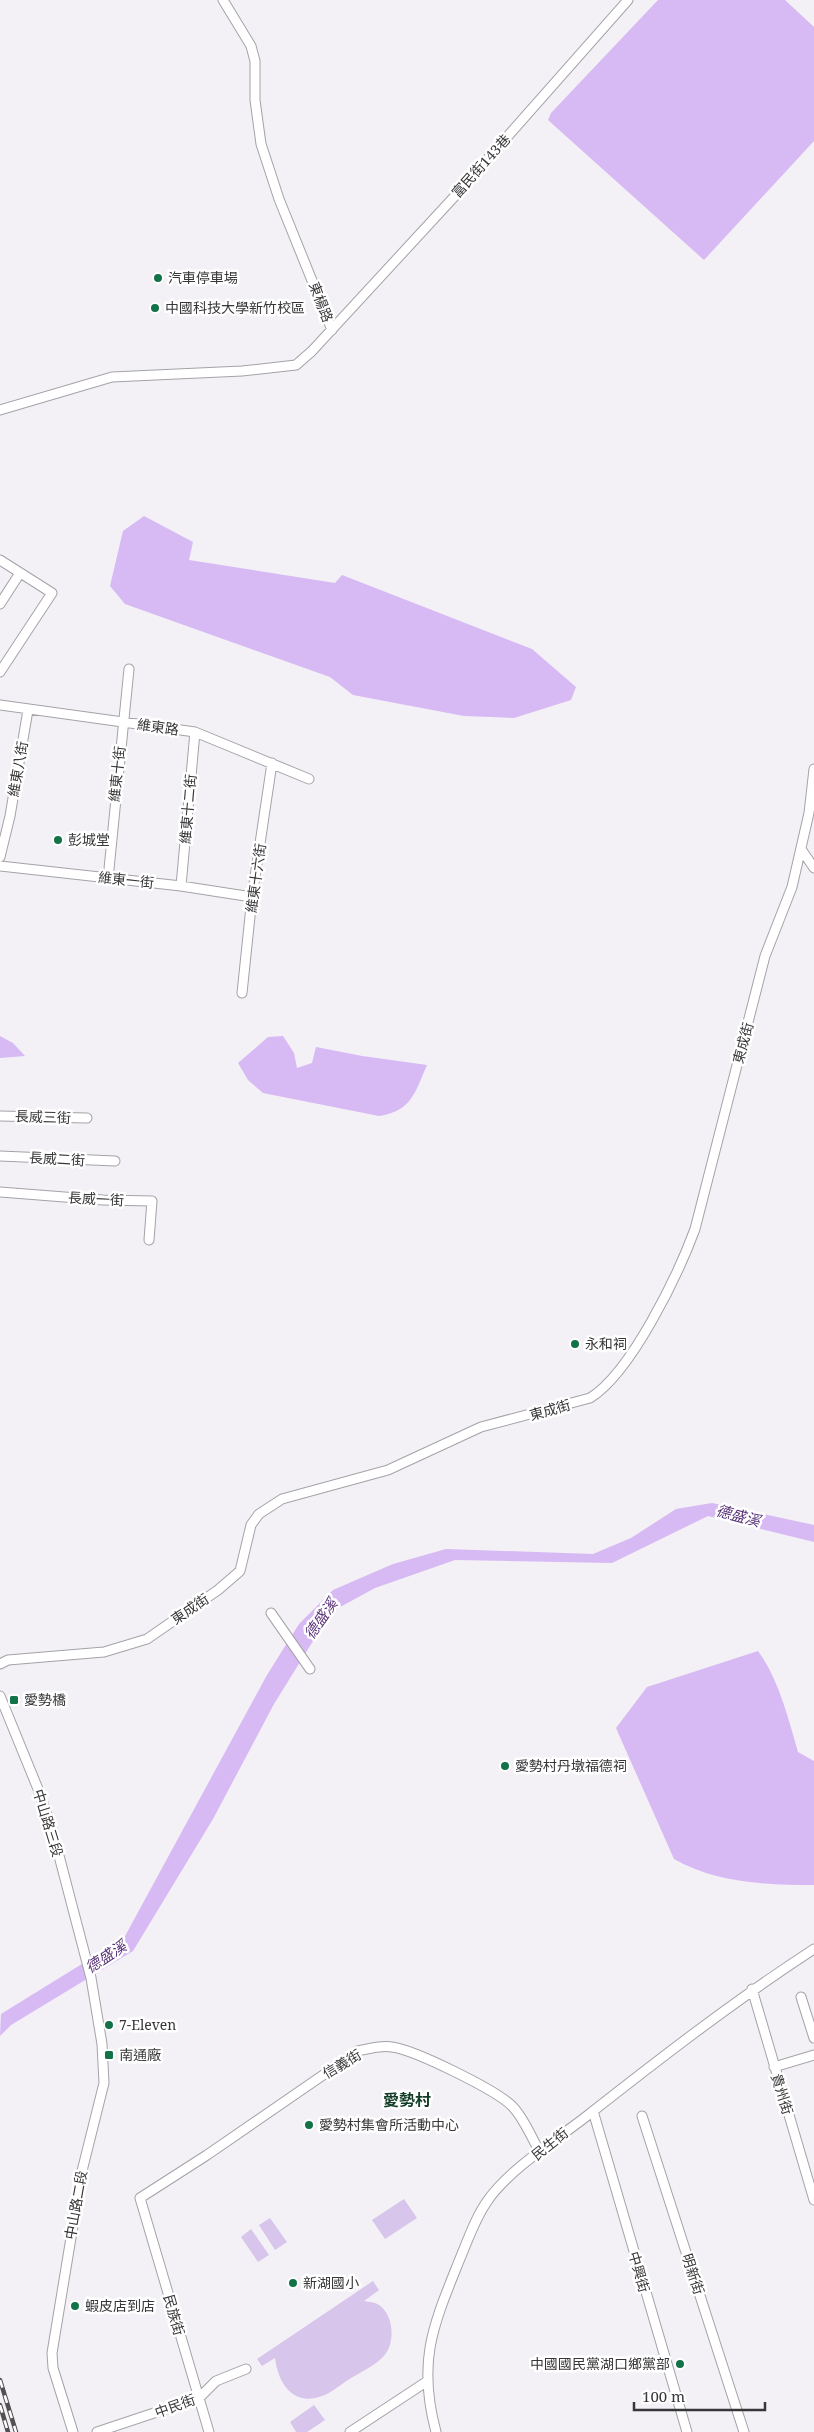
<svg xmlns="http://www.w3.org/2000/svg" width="814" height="2432" font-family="'Noto Serif','Noto Sans TC',serif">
<rect width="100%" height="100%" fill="#f3f0f6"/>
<!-- green -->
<path fill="#d8c5eb" d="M404,2199L417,2218L385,2239L372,2220Z
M270,2218L287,2242L275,2250L259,2225Z
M251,2229L269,2255L258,2262L241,2237Z
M373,2281L379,2290L364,2301C369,2302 375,2302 379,2305C394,2315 396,2344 383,2357C374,2366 359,2373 348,2380C340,2385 331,2393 322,2396C293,2407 278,2383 275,2358L262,2366L257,2359Z
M314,2405L325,2420L307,2432H296L290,2422Z"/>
<!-- water -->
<path fill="#d7b9f4" d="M658,0H785L814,27V141L704,260L548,120L551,113Z
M144,516L193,542L189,560L335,583L342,575L532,649L576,687L571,700L514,718L464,716L353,695L330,677L125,604L110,586L123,531Z
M0,1036L13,1043L25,1056L0,1058Z
M283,1036L294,1053L297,1068L312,1063L316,1047L362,1056L427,1065C415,1092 412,1111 379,1116L263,1093L248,1080L238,1063L268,1037Z
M712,1503L814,1525V1542L708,1516L612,1563L455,1560L375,1588L331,1612L274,1704L213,1819L133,1951L11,2025L0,2036L1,2014L124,1938L267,1675L299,1624L333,1590L393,1564L446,1549L593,1554L631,1538L676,1509Z
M758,1651C779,1680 788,1718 798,1752L814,1761V1885C767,1885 716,1883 674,1859L616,1728L647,1687Z"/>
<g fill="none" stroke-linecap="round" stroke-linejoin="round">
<defs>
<path id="minor" d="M223,0L251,46L255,61V100L261,144L279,199L332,330
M0,410L112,377L242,371L296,365L312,351L454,197L628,0
M0,560L52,593L0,672
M0,604L20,573
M0,705L195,732L309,779
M801,849L814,868
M0,857L10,816L28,710
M0,866L181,886L252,897
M108,879L129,669
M181,886L195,732
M242,993L252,897L272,763
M0,1116L87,1118
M0,1156L115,1161
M0,1192L103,1200L152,1201L149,1240
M271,1613L310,1669
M0,1664L8,1660L104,1652L147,1639L218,1590L240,1571L251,1525L259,1514L282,1499L388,1470L481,1427L590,1398C631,1373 678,1275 695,1229L765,956L792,887L809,813L814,769
M0,1696L38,1789L52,1829L91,1978L102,2044L104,2083L82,2171L52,2353L53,2368L73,2432
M752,1989L814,2200
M801,1997L814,2038
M774,2067L814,2055
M593,2111L687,2432
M642,2116L744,2432
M97,2432L199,2398L216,2381L246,2369
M209,2432L140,2198L207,2155L358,2051C368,2049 381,2045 392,2047C415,2050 496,2090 512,2106C524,2118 531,2137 540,2152
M350,2432L426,2382
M436,2432C417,2361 433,2326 459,2261C468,2240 475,2218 488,2200C508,2171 554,2141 583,2119C658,2060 734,2001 814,1949"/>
</defs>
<!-- minor casing -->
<use href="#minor" stroke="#a5a2a8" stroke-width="11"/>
<!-- minor -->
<use href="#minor" stroke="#fff" stroke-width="9"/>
<defs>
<path id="rail" d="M0,2380L16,2432
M0,2405L8,2432"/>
</defs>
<!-- rail casing -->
<use href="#rail" stroke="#515052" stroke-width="4.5"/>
<!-- rail -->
<use href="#rail" stroke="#fff" stroke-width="2.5" stroke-dasharray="8" stroke-linecap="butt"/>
</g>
<!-- markers -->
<g fill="#147248" stroke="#fff" stroke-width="2">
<circle cx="158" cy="278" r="5"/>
<circle cx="155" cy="308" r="5"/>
<circle cx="58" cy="840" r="5"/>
<circle cx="575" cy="1344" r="5"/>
<rect x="9" y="1695" width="10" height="10" rx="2.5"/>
<circle cx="505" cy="1766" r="5"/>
<circle cx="109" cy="2025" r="5"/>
<rect x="104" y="2050" width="10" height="10" rx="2.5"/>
<circle cx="309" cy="2125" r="5"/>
<circle cx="293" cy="2283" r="5"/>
<circle cx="75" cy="2306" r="5"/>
<circle cx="680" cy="2364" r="5"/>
</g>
<g text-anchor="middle" stroke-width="5" stroke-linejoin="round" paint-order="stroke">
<!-- street labels -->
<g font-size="14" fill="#373638" stroke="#fff">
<text transform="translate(481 166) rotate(-48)" y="5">富民街143巷</text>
<text transform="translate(321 302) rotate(69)" y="5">東楊路</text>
<text transform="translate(158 727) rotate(8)" y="5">維東路</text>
<text transform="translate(18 769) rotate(-80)" y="5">維東八街</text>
<text transform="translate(117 774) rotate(-84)" y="5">維東十街</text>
<text transform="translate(188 809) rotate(-85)" y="5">維東十二街</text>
<text transform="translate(256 878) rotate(-82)" y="5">維東十六街</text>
<text transform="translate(126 880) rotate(6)" y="5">維東一街</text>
<text transform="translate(743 1043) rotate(-75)" y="5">東成街</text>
<text transform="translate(43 1117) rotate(2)" y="5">長威三街</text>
<text transform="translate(57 1159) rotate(3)" y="5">長威二街</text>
<text transform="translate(96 1199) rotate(3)" y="5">長威一街</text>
<text transform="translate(550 1410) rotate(-16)" y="5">東成街</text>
<text transform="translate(190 1609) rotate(-34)" y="5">東成街</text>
<text transform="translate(48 1823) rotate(73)" y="5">中山路三段</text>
<text transform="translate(342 2064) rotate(-31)" y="5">信義街</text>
<text transform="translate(782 2094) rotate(73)" y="5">貴州街</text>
<text transform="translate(550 2144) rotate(-39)" y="5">民生街</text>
<text transform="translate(76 2205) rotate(-80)" y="5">中山路二段</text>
<text transform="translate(639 2272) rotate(74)" y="5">中興街</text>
<text transform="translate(693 2274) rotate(72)" y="5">明新街</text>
<text transform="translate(174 2315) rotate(74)" y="5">民族街</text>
<text transform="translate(175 2406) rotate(-20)" y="5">中民街</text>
</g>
<!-- poi labels -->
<g font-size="14" fill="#373638" stroke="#fff" text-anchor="start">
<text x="168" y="283">汽車停車場</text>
<text x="165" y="313">中國科技大學新竹校區</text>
<text x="68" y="845">彭城堂</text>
<text x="585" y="1349">永和祠</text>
<text x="24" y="1705">愛勢橋</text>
<text x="515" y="1771">愛勢村丹墩福德祠</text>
<text x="119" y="2030">7-Eleven</text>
<text x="119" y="2060">南通廠</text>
<text x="319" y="2130">愛勢村集會所活動中心</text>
<text x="303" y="2288">新湖國小</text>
<text x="85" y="2311">蝦皮店到店</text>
<text x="670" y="2369" text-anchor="end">中國國民黨湖口鄉黨部</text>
</g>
<!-- water labels -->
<g font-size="15" font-style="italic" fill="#593378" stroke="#fff">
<text transform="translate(738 1516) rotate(15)" y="5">德盛溪</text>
<text transform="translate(321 1619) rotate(-55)" y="5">德盛溪</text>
<text transform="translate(106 1957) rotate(-33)" y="5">德盛溪</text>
</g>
<!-- quarter labels -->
<g font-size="16" font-weight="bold" fill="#143d28" stroke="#fff">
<text x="407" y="2106">愛勢村</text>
</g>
</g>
<!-- scale -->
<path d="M634 2402v8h131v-8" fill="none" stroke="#373638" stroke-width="2.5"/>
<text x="642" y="2402" font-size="15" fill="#373638" stroke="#ffffff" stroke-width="4" paint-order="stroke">100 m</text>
</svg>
